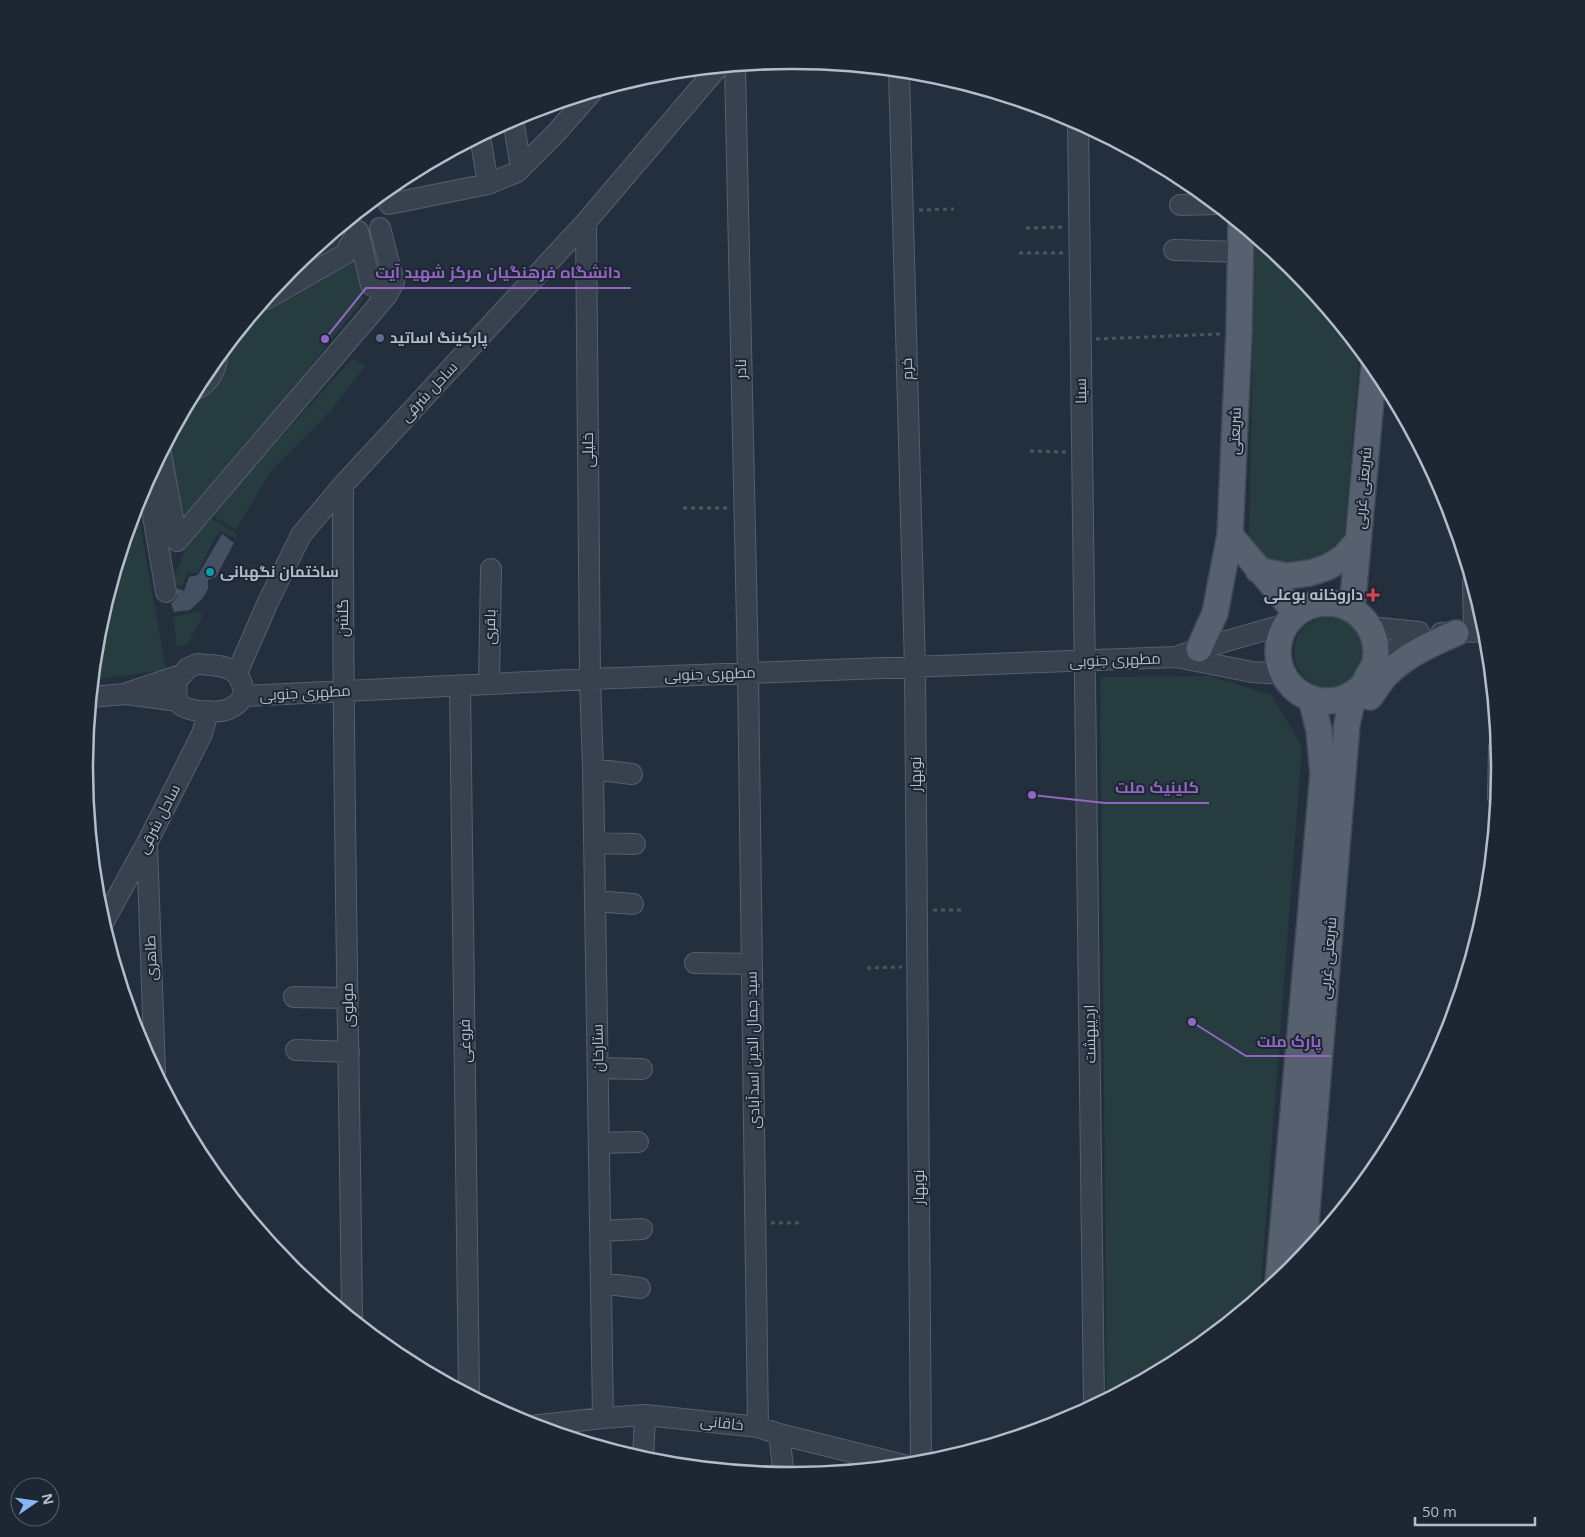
<svg xmlns="http://www.w3.org/2000/svg" width="1585" height="1537" font-family="'Open Sans',Cairo,sans-serif">
<rect width="100%" height="100%" fill="#242f3e"/>
<!-- green -->
<path fill="#263c3f" d="M336,231L353,255L363,300L293,388L163,541L152,472L204,375L292,267Z
M1255,236L1294,268L1360,349L1344,538L1319,568L1277,567L1249,542Z
M352,359L366,365L332,409L271,471L236,530L213,516L229,492L273,446Z
M136,503L166,670L93,680L98,630Z
M210,517L237,534L236,538L220,531L214,539L198,573L187,572L183,585H175L173,580L189,540Z
M198,612L203,615L188,644L177,646L173,617Z
M1294 652a35 35 0 1 1 70 0a35 35 0 1 1-70 0Z
M1209,676L1272,695L1302,747L1260,1297L1186,1358L1107,1400L1100,677Z"/>
<!-- building -->
<path fill="#455162" d="M222,534L234,543L216,577L208,580V589L202,599L190,610L174,612L171,604L177,597V588L184,591L189,577L198,575Z"/>
<g fill="none" stroke-linecap="round" stroke-linejoin="round">
<defs>
<path id="minor" d="M735,66L748,672L758,1427
M899,71L915,667L921,1464
M513,119L521,168
M1078,121L1094,1407
M480,136L488,184
M389,204L488,184L517,172L556,133L592,92
M1180,205L1216,204
M586,222L590,679L593,769L603,1418
M358,231L371,285L387,295
M1174,250L1240,252
M266,299L345,254L358,231
M196,389C209,383 215,372 217,358
M161,454L177,541
M147,480L166,592
M343,485C342,763 349,1041 352,1319
M177,541L387,295L394,282L380,228
M1473,582L1474,632
M1370,627L1419,632L1374,665
M1441,633L1488,631
M197,664C223,666 242,665 244,696C240,702 236,706 229,709C219,713 186,713 179,703C175,696 176,688 177,680L188,668Z
M237,673L268,602L301,535L343,485L586,222L718,67
M1283,674L1252,672L1176,657L1199,649L1286,624
M489,684L491,569
M460,686L469,1395
M127,693L181,675
M244,696L590,679L1176,657
M91,697L126,694L178,701
M593,769L632,774
M1498,797L1499,748
M594,843L635,844
M147,844L155,1072
M595,901L633,904
M103,923L147,843L202,734L208,711
M695,963L752,964
M294,997L348,998
M296,1050L349,1052
M598,1068L642,1069
M599,1143L638,1142
M600,1231L642,1229
M601,1283L640,1288
M531,1426L603,1418L645,1415L758,1427L779,1434L908,1466
M779,1434L784,1476
M643,1460L645,1415"/>
<path id="major" d="M1241,224L1239,333L1230,535L1296,613
M1258,570L1287,576L1310,573L1328,567L1344,557L1358,541
M1278 652a49 49 0 1 1 98 0a49 49 0 1 1-98 0Z
M1352,609L1374,366
M1199,649L1215,613L1230,535
M1370,697C1375,690 1380,682 1386,675C1406,655 1431,644 1456,633
M1303,1258L1347,724L1351,706L1374,665
M1278,1282L1323,774L1319,730L1311,698"/>
</defs>
<!-- minor casing -->
<use href="#minor" stroke="#565f6c" stroke-width="22"/>
<!-- major casing -->
<use href="#major" stroke="#414a57" stroke-width="28"/>
<!-- path -->
<path stroke="#44595c" stroke-width="3" stroke-dasharray="4 4" stroke-linecap="butt" d="M919,210L954,209
M1026,228L1063,227
M1019,253H1064
M1096,339L1220,334
M1389,402L1397,403
M1030,451L1066,452
M683,508H729
M933,910H961
M867,968L902,967
M771,1223H799"/>
<!-- minor -->
<use href="#minor" stroke="#38414e" stroke-width="20"/>
<!-- major -->
<use href="#major" stroke="#56606e" stroke-width="25"/>
</g>
<!-- markers -->
<circle fill="#5c6f8a" stroke="#1d2633" stroke-width="2" cx="380" cy="338" r="5"/>
<circle fill="#0f9aa8" stroke="#1d2633" stroke-width="2" cx="210" cy="572" r="5"/>
<path fill="#e0444e" stroke="#1d2633" stroke-width="2" d="M1370.5 587.5h5v5h5v5h-5v5h-5v-5h-5v-5h5z"/>
<g text-anchor="middle" stroke-width="4" stroke-linejoin="round" paint-order="stroke">
<!-- poi labels -->
<g font-size="15" font-weight="bold" fill="#b4bcc9" stroke="#1d2633" text-anchor="start">
<text x="390" y="343">پارکینگ اساتید</text>
<text x="220" y="577">ساختمان نگهبانی</text>
<text x="1363" y="600" text-anchor="end">داروخانه بوعلی</text>
</g>
<!-- street labels -->
<g font-size="15" fill="#b4bcc9" stroke="#1d2633">
<text transform="translate(741 369) rotate(-91)" y="5">نادر</text>
<text transform="translate(907 369) rotate(-92)" y="5">خرم</text>
<text transform="translate(1081 391) rotate(-91)" y="5">سینا</text>
<text transform="translate(429 392) rotate(-47)" y="5">ساحل شرقی</text>
<text transform="translate(1235 431) rotate(-88)" y="5">شریعتی</text>
<text transform="translate(588 450) rotate(-90)" y="5">خلیلی</text>
<text transform="translate(1363 488) rotate(-85)" y="5">شریعتی غربی</text>
<text transform="translate(343 618) rotate(-90)" y="5">گلشن</text>
<text transform="translate(490 627) rotate(-89)" y="5">باقری</text>
<text transform="translate(1115 660) rotate(-2)" y="5">مطهری جنوبی</text>
<text transform="translate(710 674) rotate(-2)" y="5">مطهری جنوبی</text>
<text transform="translate(305 693) rotate(-3)" y="5">مطهری جنوبی</text>
<text transform="translate(916 774) rotate(-90)" y="5">نوبهار</text>
<text transform="translate(159 819) rotate(-63)" y="5">ساحل شرقی</text>
<text transform="translate(151 958) rotate(-92)" y="5">طاهری</text>
<text transform="translate(1328 958) rotate(-85)" y="5">شریعتی غربی</text>
<text transform="translate(348 1005) rotate(-91)" y="5">مولوی</text>
<text transform="translate(1090 1034) rotate(-91)" y="5">اردیبهشت</text>
<text transform="translate(465 1041) rotate(-91)" y="5">فروغی</text>
<text transform="translate(598 1048) rotate(-91)" y="5">ستارخان</text>
<text transform="translate(753 1050) rotate(-91)" y="5">سید جمال الدین اسدآبادی</text>
<text transform="translate(919 1187) rotate(-90)" y="5">نوبهار</text>
<text transform="translate(722 1423) rotate(6)" y="5">خاقانی</text>
</g>
</g>
<!-- crop -->
<path d="M0 0H1585V1537H0ZM93 768a699 699 0 1 1 1398 0a699 699 0 1 1-1398 0Z" fill="#1d2633" fill-rule="evenodd"/>
<path fill="none" stroke="#b4bcc9" stroke-width="2.5" d="M93 768a699 699 0 1 1 1398 0a699 699 0 1 1-1398 0Z"/>
<!-- callouts -->
<path fill="none" stroke="#9266c3" stroke-width="2" d="M325 339L366 288H631M1032 795L1105 803H1209M1192 1022L1246 1056H1331"/>
<g fill="#9266c3" stroke="#1d2633" stroke-width="2">
<circle cx="325" cy="339" r="5"/>
<circle cx="1032" cy="795" r="5"/>
<circle cx="1192" cy="1022" r="5"/>
</g>
<g font-size="16" text-anchor="middle" font-weight="bold" fill="#9266c3" stroke="#1d2633" stroke-width="4" stroke-linejoin="round" paint-order="stroke">
<text x="498" y="278">دانشگاه فرهنگیان مرکز شهید آیت</text>
<text x="1157" y="793">کلینیک ملت</text>
<text x="1289" y="1047">پارک ملت</text>
</g>
<!-- north arrow -->
<g transform="translate(35 1502) rotate(77)"><circle r="24" fill="#1d2633" stroke="#59626f"/>
<path d="M0-4L9 19L0 12L-9 19Z" fill="#8ab4f8"/>
<text y="-8" font-size="14" font-weight="bold" text-anchor="middle" fill="#b4bcc9">N</text>
</g>
<!-- scale -->
<path d="M1415 1517v8h120v-8" fill="none" stroke="#b4bcc9" stroke-width="2.5"/>
<text x="1422" y="1517" font-size="15" fill="#b4bcc9" stroke="#1d2633" stroke-width="4" paint-order="stroke">50 m</text>
</svg>
